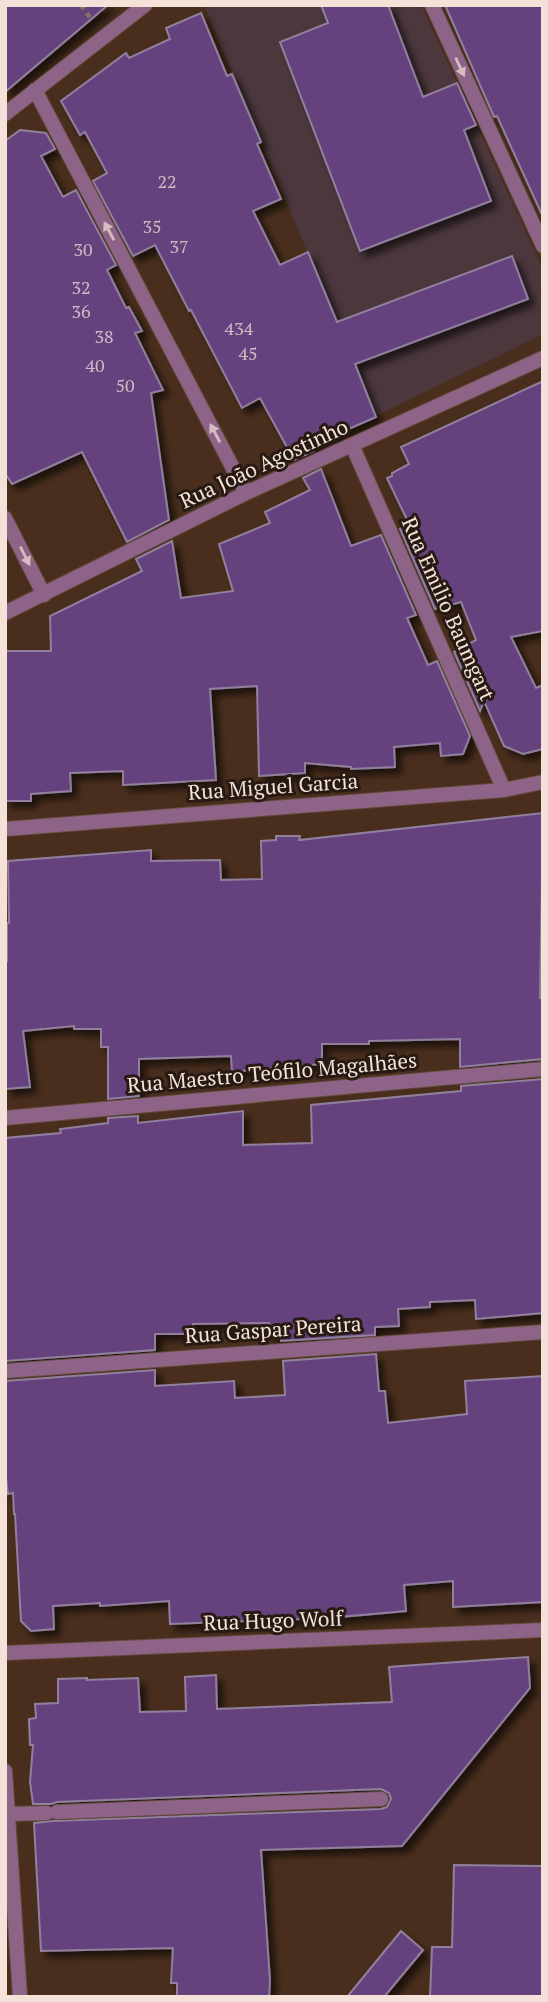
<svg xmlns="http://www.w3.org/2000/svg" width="548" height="2002" font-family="'PT Serif',serif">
<defs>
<filter id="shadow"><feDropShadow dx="6" dy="6" stdDeviation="3.5" flood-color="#0009"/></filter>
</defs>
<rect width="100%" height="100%" fill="#492e1d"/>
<!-- education -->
<path fill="#4b373c" d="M204,5H421L543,269V334L376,416Z"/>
<!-- building -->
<path fill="#65427e" stroke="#90809e" stroke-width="2" filter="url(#shadow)" d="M5,5H108L5,92Z
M321,5H388L423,97L457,83L476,125L464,130L491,201L360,251L280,42L328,23Z
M445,5H543V217L497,116L494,117Z
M201,13L227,76L232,74L261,142L257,144L281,199L253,211L280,265L308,252L337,322L512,256L528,299L355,364L376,417L312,445L314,451L294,460L260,398L242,408L191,310L189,311L155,245L133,256L93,181L107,173L85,132L80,135L61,101L126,53L129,58L170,39L166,28Z
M20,130L46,133L55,149L41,156L63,197L76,190L116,265L107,270L126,308L129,307L142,331L135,333L163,390L151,393L169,520L127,542L82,452L12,484L5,473V141Z
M543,381V631L511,637L536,688L543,685V749L523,754L504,746L484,701L480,711L454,652L476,640L461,602L435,609L400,529L410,526L387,478L392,476V473L409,464L401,447Z
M321,469L351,546L381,535L416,615L407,618L428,665L437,661L470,736L463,754L441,756L440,743L394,747L395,767L351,769V767L305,763V773L259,776L257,686L210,689L216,780L123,785V771L70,773L71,791L31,794V801H5V651H51L50,616L142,571L136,559L172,541L181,598L233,591L219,544L270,523L265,512L310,490L303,478Z
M543,813L540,998H543V1059L460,1067V1039L369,1041V1044H322V1064L232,1072L231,1056L139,1059V1096L108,1099V1047H101V1029H74V1026L23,1031L30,1087L5,1089V961H7V923H9L8,861L151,850V861L220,860L221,880L262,879L261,841L276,840V836H300L299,840Z
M543,1079V1313L476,1319L475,1300L430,1302V1307L398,1309L399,1326L375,1327V1335L281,1341V1336L269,1337V1323L193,1324V1334H155V1350L5,1361V1138L61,1133L60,1129L108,1123V1118L138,1116V1123L243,1111V1145L312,1143L311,1105L461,1091V1086Z
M376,1354L379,1391H385L388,1423L467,1414L465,1381L543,1376V1602L453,1607V1581L404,1585L406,1611L329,1618L170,1624L169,1601L100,1606V1603L53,1606L54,1629L31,1631L21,1621L15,1514H14L13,1493L8,1494L5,1470V1381L155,1370V1386L234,1381L235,1398L285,1395L283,1361Z
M528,1657L530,1688L402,1846L261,1850L270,1981L269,1997H177V1983H171L173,1948L41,1951L34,1823L53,1821L381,1809L387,1807L391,1799L389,1793L381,1789L57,1802L51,1804H33L30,1782L33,1745H30L29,1719L36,1718L35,1704L58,1703V1679L87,1678V1680L138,1678L140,1712L186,1711L185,1677L216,1675L217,1709L339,1704L392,1702L389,1667Z
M454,1865L543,1866V1997H430L432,1947H452Z
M401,1931L423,1950L384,1997H347Z"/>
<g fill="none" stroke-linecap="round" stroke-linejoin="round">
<defs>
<path id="service" d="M57,1812L381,1799
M8,1814L47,1813"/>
<path id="minor" d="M432,5L543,246
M35,90L246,493
M5,114L145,5
M352,445L504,790
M5,518L44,595
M5,613L246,493L543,358
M5,829L504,790L543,782
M5,1118L543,1069
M5,1371L543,1332
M5,1653L543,1630
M5,1771L20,1997"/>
</defs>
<!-- service casing -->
<use href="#service" stroke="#644b3b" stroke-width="16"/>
<!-- minor casing -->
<use href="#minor" stroke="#644b3b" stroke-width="16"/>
<!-- path -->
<path stroke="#887062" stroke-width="4.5" stroke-dasharray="5 5" stroke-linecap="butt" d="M81,5L91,19"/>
<!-- service -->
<use href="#service" stroke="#8d6488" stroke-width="14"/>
<!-- minor -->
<use href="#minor" stroke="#8d6488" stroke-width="14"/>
</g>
<!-- one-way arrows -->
<defs><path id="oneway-solid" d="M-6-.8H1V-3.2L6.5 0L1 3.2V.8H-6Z" transform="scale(1.75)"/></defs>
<g fill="#d5bcc0">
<use href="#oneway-solid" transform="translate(460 67) rotate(65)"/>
<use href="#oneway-solid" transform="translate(109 231) rotate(-118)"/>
<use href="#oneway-solid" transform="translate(215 433) rotate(-118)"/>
<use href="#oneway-solid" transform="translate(25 556) rotate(63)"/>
</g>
<g text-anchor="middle" stroke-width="6" stroke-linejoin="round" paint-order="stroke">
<!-- number labels -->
<g font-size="18" fill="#d0bac2">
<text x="167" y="188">22</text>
<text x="152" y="233">35</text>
<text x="179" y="253">37</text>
<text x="83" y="256">30</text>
<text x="81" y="294">32</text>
<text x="81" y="318">36</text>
<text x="239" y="335">434</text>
<text x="104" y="343">38</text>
<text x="248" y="360">45</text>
<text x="95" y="372">40</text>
<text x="125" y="392">50</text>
</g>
<!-- street labels -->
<g font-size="21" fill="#f4e2d8" stroke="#261a12">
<text transform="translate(264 464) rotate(-25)" y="7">Rua João Agostinho</text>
<text transform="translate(448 609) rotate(66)" y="7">Rua Emilio Baumgart</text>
<text transform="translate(273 787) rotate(-4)" y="7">Rua Miguel Garcia</text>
<text transform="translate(272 1073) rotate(-5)" y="7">Rua Maestro Teófilo Magalhães</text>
<text transform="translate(273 1330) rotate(-4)" y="7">Rua Gaspar Pereira</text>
<text transform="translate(273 1621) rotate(-2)" y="7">Rua Hugo Wolf</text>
</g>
</g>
<!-- border -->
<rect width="548" height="2002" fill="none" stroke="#f4e2d8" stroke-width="14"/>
</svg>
